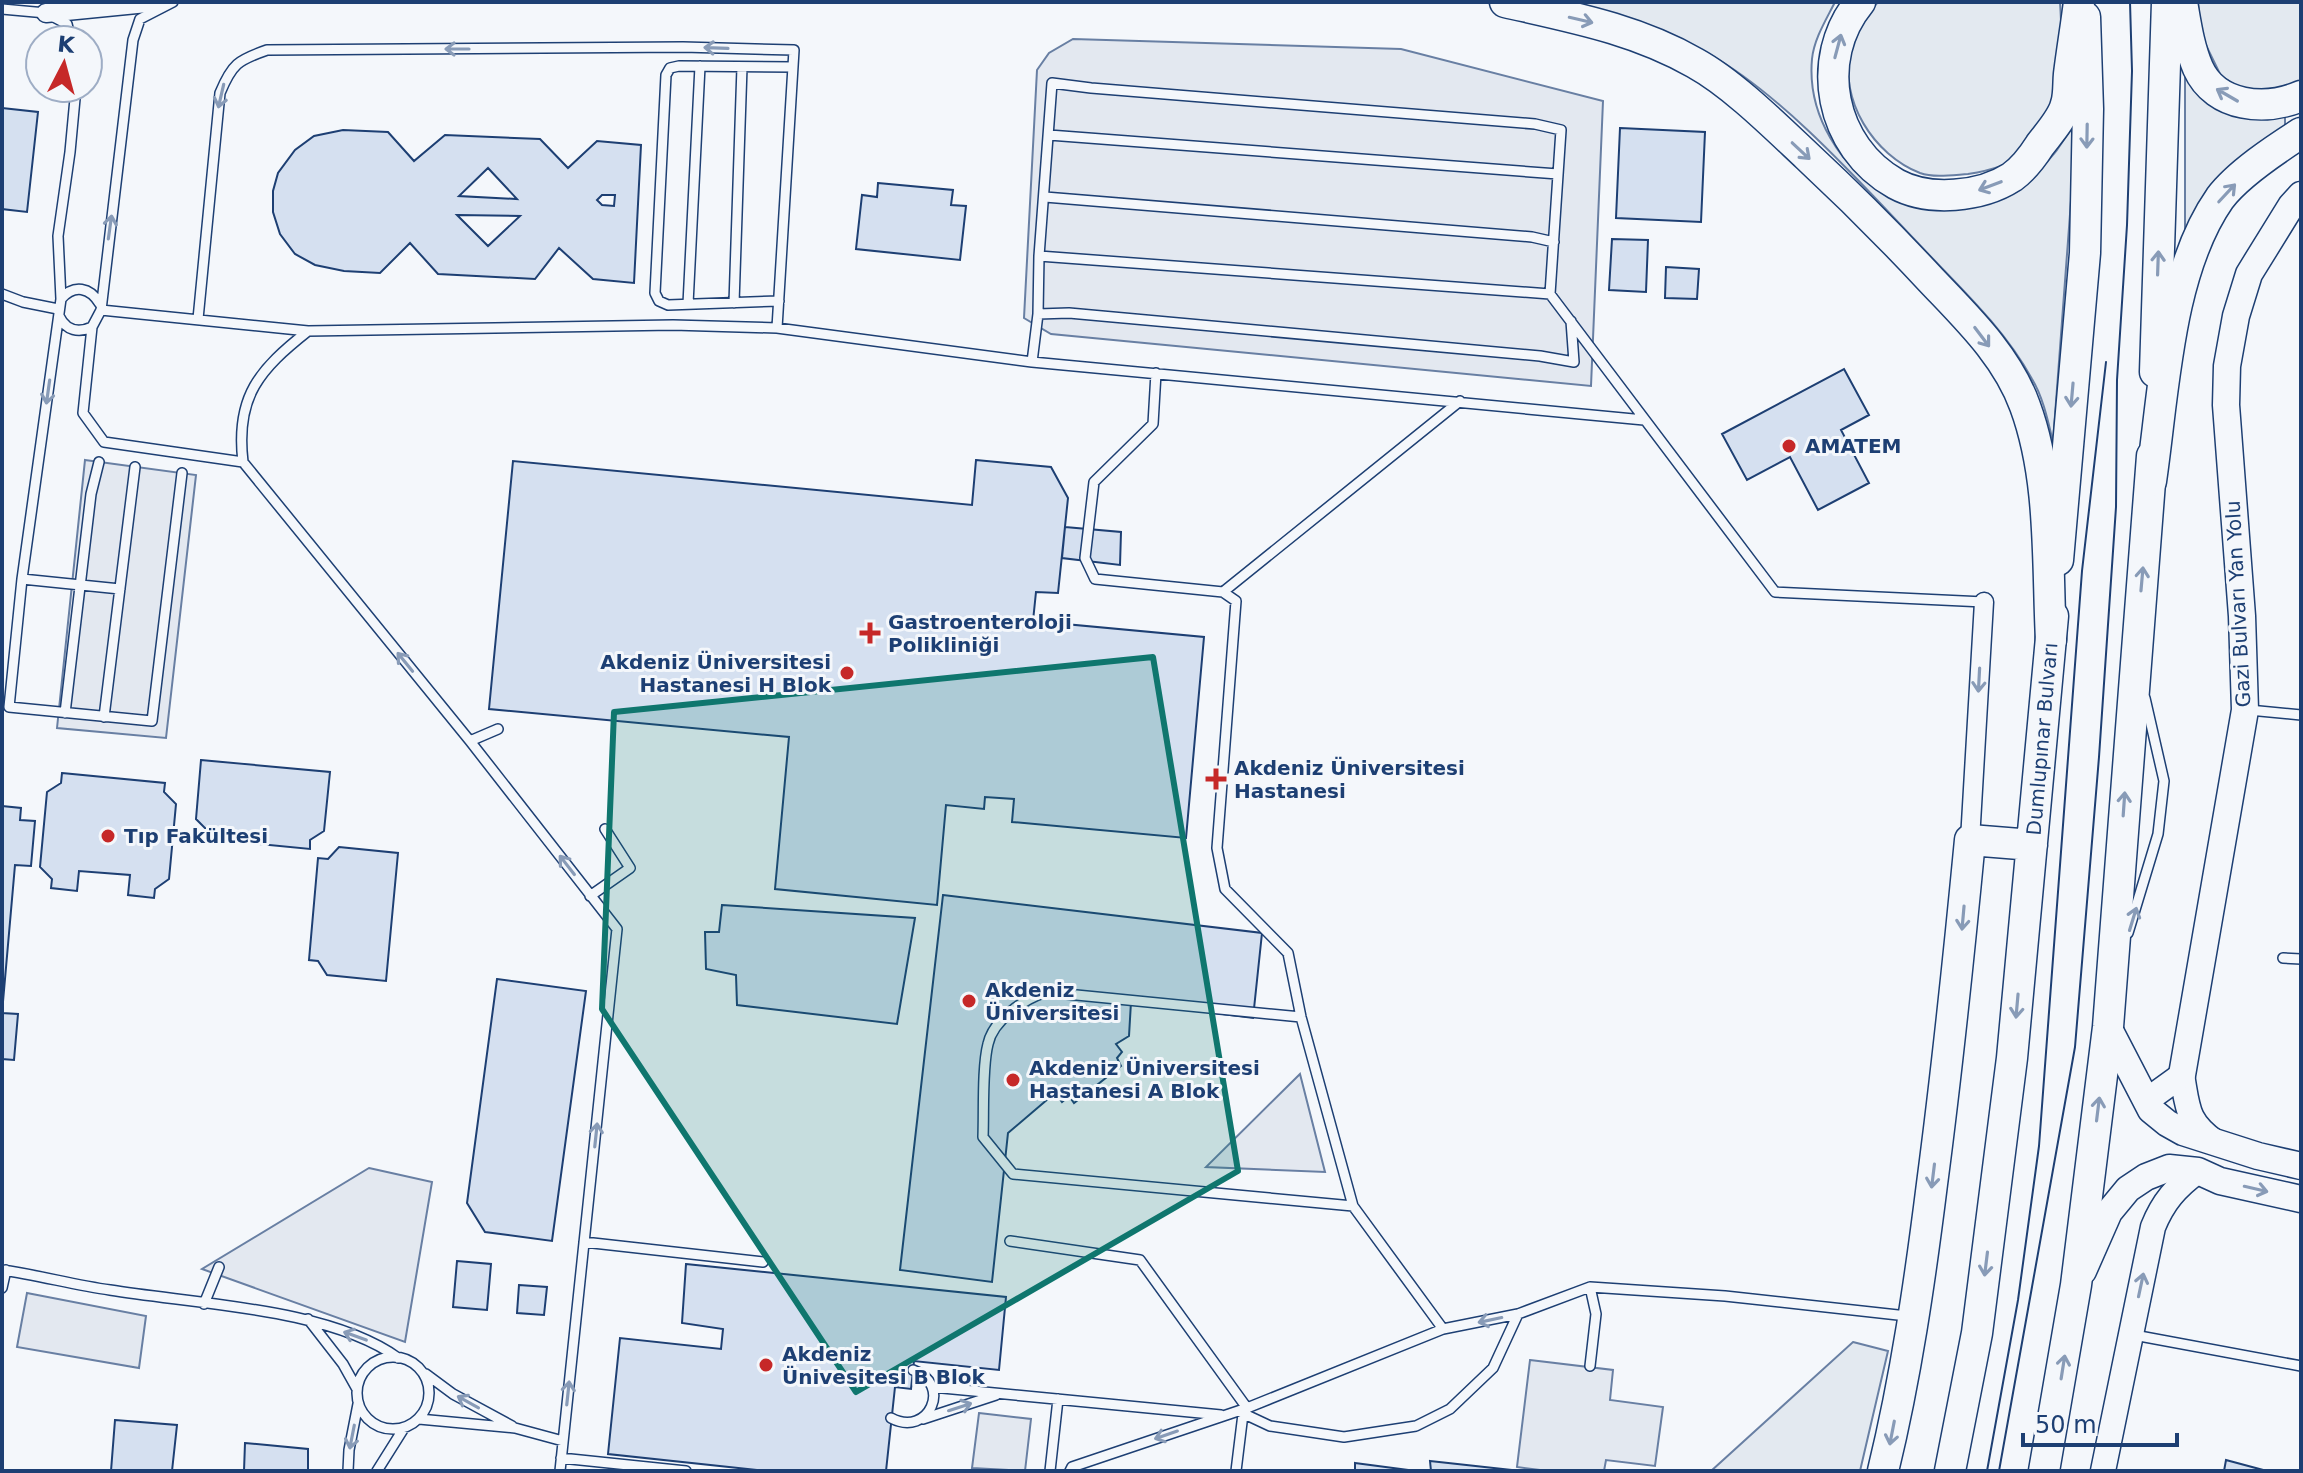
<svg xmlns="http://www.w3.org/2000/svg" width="2303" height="1473" font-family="'DejaVu Sans',sans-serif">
<rect width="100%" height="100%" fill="#f4f7fb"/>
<!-- green -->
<path fill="#e3e9f0" stroke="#687fa3" stroke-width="2" d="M1574,2H1835C1826,20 1814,39 1812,59C1807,113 1840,171 1890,194C1895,196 1901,200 1907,201C1914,202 2036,170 2042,166C2055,156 2063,140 2072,127L2073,174L2053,442C2048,421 2043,397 2032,379C2002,325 1957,285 1915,240C1858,180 1782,95 1709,54C1667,30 1621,15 1574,2Z
M1878,2H2060C2063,47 2064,94 2039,133C2035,139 2031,148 2025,153C2009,166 1988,171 1968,174C1953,175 1934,178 1920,173C1874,155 1838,100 1851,49C1855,32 1867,16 1878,2Z
M2198,2H2301V81L2273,92L2249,93L2221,76L2201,35Z
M2185,77L2193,83L2285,115V130C2245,162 2207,184 2185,232Z
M1853,1342L1888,1351L1860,1471H1711Z"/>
<!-- parking -->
<path fill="#e3e8f0" stroke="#687fa3" stroke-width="2" d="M1073,39L1401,49L1603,101L1591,386L1051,334L1024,318L1037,70L1049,53Z
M85,460L196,475L166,738L57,728Z
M1300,1074L1325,1172L1206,1167Z
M369,1168L432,1182L405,1342L202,1269Z
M27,1293L146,1316L139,1368L17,1347Z
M1530,1360L1613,1370L1610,1400L1663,1407L1655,1466L1606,1460L1604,1471H1548L1517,1467Z
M979,1413L1031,1419L1025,1471L972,1468Z"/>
<!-- building -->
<path fill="#d5e0f0" stroke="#1d3f73" stroke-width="2" fill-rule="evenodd" d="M2,108L38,112L27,212L2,209Z
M1620,128L1705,132L1701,222L1616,218Z
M343,130L388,132L414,161L445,135L540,139L568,168L597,141L641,145L634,283L593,279L559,248L535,279L438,274L410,243L380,273L344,271L315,265L295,254L280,234L273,212V191L278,173L295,150L314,136ZM488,168L517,199L459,196ZM602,195H615L614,206L602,205L597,200ZM457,215L520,216L488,246Z
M878,183L953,190L951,205L966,206L960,260L856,249L862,195L877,197Z
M1612,239L1648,240L1646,292L1609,290Z
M1666,267L1699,269L1697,299L1665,298Z
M1844,369L1869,415L1841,430L1869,483L1818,510L1790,457L1747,480L1722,434Z
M976,460L1051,467L1068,498L1058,593L1036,592L1033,621L1204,637L1186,838L1012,822L1014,799L985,797L984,809L946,805L937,905L775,889L789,737L489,709L513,461L972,505Z
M1065,527L1121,532L1120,565L1062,558Z
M201,760L330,772L324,831L310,840V849L207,839L208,831L196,819Z
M62,773L165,783L164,792L176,804L169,879L155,889L154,898L128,895L130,875L79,871L77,891L51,888L52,879L40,867L47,792L61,783Z
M2,806L21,808L20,820L35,821L31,866L15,865L2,1013L18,1014L14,1060L2,1059Z
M339,847L398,853L386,981L327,975L318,961L309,960L318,858L328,859Z
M943,895L1262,933L1253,1018L1131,1002L1129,1036L1116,1044L1122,1052L1117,1058L1121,1066L1074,1103L1069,1096L1062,1102L1055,1093L1008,1133L992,1282L900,1270Z
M722,905L915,918L897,1024L737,1005L736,975L706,969L705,932H719Z
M497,979L586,991L552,1241L485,1232L467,1203Z
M457,1261L491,1264L487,1310L453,1307Z
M686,1264L1006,1297L999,1370L914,1361L911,1389L895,1387L886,1471H766L608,1454L620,1338L721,1349L723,1329L682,1323Z
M519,1285L547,1287L544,1315L517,1313Z
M115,1420L177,1425L172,1471H111Z
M245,1443L308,1449V1471H244Z
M2226,1460L2267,1471H2224Z
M1430,1461L1521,1471H1431Z
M1355,1463L1416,1471H1355Z"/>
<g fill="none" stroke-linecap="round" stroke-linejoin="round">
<defs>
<path id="service" d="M173,2L140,19L133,40L101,310L92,327L83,413L104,442L243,462L470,741L617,929L560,1471
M2,9L46,13L67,24L71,40
M76,88L70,152L58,236L61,299L22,579L9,707L152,721L182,473
M1049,135L1558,174
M1045,197L1532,237L1554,242
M1039,256L1550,294
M2,294L23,302L58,309
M61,299C74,284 90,287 100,304
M779,301L668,305L659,301L655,293L666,75L670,68L679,66L793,67
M734,303L742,67
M688,304L700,66
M101,310L308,331L673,325L777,328L1032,362L1644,420
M59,316C66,331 79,333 92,327
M198,319L220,93C232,64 238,60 267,50L683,47L794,50L777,328
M1571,321L1574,362L1540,356L1069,313L1038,314L1039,256L1052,83L1091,88L1535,124L1561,130L1550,294L1775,592L1984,602
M1032,362L1038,314
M1156,373L1153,424L1094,482L1085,558L1095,579L1223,592L1460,401
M243,462C235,396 260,369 308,331
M22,579L120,589
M1223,592L1236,601L1217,848L1225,889L1288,953L1301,1017L1353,1206L1013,1174L983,1137C984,1111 982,1067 988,1044C993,1020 1024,999 1046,992L1301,1017
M2249,710L2301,715
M65,713L91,494L99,462
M104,717L135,467
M470,741L498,729
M590,896L630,868L605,829
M2128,933L2158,834L2164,781L2145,698
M2283,958L2301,959
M1353,1206L1443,1329
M1010,1241L1140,1260L1247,1408
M584,1242L763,1262
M2,1270C38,1275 74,1285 110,1290C195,1304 329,1308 398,1358
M2,1288L6,1270
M204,1304L219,1267
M308,1319L343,1364L357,1389
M2134,1335L2301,1366
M357 1393a36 36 0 1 1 72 0a36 36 0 1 1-72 0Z
M1590,1366L1596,1314L1590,1287
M426,1374L453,1394L512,1426
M932,1387L1221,1415
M1238,1411L1270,1426L1344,1437L1416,1426L1450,1409L1493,1368L1518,1314
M891,1418C929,1438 953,1384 913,1370
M419,1419L515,1428L563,1441
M923,1419L996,1395
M561,1458L686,1471
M348,1471L349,1450L358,1404
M377,1471L404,1428
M1050,1471L1058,1399
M1070,1471L1072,1467L1247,1408L1443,1329L1518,1314L1590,1287L1725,1296L1907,1316
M1236,1471L1243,1414"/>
<path id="minor" d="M46,13L157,2
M1970,840L1984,602"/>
<path id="tertiary" d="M2146,1101L2182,1075C2188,1108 2186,1121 2215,1142
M2103,1471L2153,1227C2163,1202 2176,1187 2198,1171"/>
<path id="secondary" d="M2108,1027L2151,1110L2167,1123L2183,1132L2258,1156L2301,1166
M2182,1075L2245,710L2242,616L2226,405L2227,366L2236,316L2249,274L2291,206L2301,195
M2083,1271L2109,1212L2128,1189L2146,1177L2169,1168L2198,1171L2220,1181L2301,1199"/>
<path id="primary" d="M2155,372L2167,2
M2058,560L2085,253L2088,109L2085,17
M1883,1471C1906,1377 1920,1280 1932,1184C1947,1070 1959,955 1970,840L2032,845
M1950,1471L1977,1333L2012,1058L2053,616
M2044,1471L2076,1285L2108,1027L2152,456"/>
<path id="trunk" d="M1505,2C1571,17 1636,29 1695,63C1733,84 1775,126 1807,156C1850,196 1891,237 1931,280C1967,318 2007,356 2025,406C2052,479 2047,563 2051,640
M1860,2C1813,59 1830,147 1896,184C1929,202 1981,197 2012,177C2023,169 2033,156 2040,145C2049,133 2063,118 2066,104C2069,95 2068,84 2069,74C2072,50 2076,26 2079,2
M2182,2C2186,25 2189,47 2198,68C2216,108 2266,111 2301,96
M2151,481C2164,392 2168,272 2220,198C2238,174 2276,149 2301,133"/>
</defs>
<!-- service casing -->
<use href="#service" stroke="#1d3f73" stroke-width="12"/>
<!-- minor casing -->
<use href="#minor" stroke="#1d3f73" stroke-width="21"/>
<!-- tertiary casing -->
<use href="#tertiary" stroke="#1d3f73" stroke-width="27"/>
<!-- secondary casing -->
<use href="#secondary" stroke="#1d3f73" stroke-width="29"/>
<!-- primary casing -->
<use href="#primary" stroke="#1d3f73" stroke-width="33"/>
<!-- trunk casing -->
<use href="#trunk" stroke="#1d3f73" stroke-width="33"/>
<!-- service -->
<use href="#service" stroke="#f4f7fb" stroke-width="9"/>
<!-- minor -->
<use href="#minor" stroke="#f4f7fb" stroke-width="18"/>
<!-- tertiary -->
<use href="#tertiary" stroke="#f4f7fb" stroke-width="24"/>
<!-- secondary -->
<use href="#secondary" stroke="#f4f7fb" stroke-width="26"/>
<!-- primary -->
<use href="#primary" stroke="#f4f7fb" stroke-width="30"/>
<!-- trunk -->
<use href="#trunk" stroke="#f4f7fb" stroke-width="30"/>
<!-- tram -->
<path stroke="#1d3f73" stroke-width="2" d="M1987,1471L2018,1300L2039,1146L2082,571L2106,362
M1999,1471L2075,1047L2099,757L2116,507L2117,380L2127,225L2132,71L2130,2"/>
</g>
<!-- one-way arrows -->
<defs><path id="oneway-shaft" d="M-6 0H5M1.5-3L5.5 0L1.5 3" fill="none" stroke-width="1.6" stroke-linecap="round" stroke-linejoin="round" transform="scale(2)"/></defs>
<g stroke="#889bb7">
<use href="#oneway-shaft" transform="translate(1581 20) rotate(13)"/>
<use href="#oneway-shaft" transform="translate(1838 46) rotate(-75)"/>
<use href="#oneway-shaft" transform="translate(716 48) rotate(-178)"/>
<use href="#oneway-shaft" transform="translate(457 49) rotate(180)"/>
<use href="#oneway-shaft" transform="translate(2227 95) rotate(-150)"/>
<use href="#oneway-shaft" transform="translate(221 96) rotate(103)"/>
<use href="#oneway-shaft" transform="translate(2087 136) rotate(91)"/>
<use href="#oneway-shaft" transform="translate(1801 151) rotate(43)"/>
<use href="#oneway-shaft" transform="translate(1990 186) rotate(159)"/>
<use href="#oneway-shaft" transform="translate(2227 193) rotate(-47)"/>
<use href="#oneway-shaft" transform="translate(110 227) rotate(-82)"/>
<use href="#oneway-shaft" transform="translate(2158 263) rotate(-88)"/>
<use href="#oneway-shaft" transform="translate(1982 337) rotate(53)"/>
<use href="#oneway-shaft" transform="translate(48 392) rotate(98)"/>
<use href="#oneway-shaft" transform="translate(2072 395) rotate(95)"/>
<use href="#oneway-shaft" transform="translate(2142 579) rotate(-85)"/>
<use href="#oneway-shaft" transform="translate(405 662) rotate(-129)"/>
<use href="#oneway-shaft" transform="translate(1979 680) rotate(93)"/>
<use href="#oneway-shaft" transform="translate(2124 804) rotate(-86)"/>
<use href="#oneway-shaft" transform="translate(567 865) rotate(-128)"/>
<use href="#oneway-shaft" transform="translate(1963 918) rotate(95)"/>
<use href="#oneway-shaft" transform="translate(2133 919) rotate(-73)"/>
<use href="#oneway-shaft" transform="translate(2017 1006) rotate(95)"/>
<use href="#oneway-shaft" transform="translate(2098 1109) rotate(-83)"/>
<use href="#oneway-shaft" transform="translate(596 1135) rotate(-84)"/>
<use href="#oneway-shaft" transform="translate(1933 1176) rotate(97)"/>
<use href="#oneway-shaft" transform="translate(2256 1189) rotate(13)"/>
<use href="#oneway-shaft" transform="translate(1986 1264) rotate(97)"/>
<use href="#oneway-shaft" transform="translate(2141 1285) rotate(-78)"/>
<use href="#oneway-shaft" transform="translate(1490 1320) rotate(168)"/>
<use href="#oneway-shaft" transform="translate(355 1336) rotate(-160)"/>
<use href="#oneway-shaft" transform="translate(2063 1367) rotate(-81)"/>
<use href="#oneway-shaft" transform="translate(568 1393) rotate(-84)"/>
<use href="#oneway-shaft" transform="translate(468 1402) rotate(-151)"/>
<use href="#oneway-shaft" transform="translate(960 1407) rotate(-18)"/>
<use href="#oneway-shaft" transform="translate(1892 1433) rotate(101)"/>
<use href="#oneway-shaft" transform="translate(1166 1435) rotate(161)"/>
<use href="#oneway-shaft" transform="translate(352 1437) rotate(101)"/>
</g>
<!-- marked area -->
<path fill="#0f766e" fill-opacity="0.2" stroke="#0f766e" stroke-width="6" stroke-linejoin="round" d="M1153,657L1238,1171L856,1392L602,1009L614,712Z"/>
<!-- markers -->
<g fill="#c62828" stroke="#f4f7fb" stroke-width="3">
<circle cx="1789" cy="446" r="8"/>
<path d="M866 621h8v8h8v8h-8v8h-8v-8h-8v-8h8z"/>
<circle cx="847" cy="673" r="8"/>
<path d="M1212 767h8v8h8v8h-8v8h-8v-8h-8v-8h8z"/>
<circle cx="108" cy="836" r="8"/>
<circle cx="969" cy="1001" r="8"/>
<circle cx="1013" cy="1080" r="8"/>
<circle cx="766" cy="1365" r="8"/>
</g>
<g text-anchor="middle" stroke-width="6" stroke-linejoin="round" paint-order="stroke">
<!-- poi labels -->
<g font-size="20" font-weight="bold" fill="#1d3f73" stroke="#f4f7fb" text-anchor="start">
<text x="1805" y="453">AMATEM</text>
<text x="888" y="629">Gastroenteroloji<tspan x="888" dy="23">Polikliniği</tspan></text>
<text x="831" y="669" text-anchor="end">Akdeniz Üniversitesi<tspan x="831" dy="23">Hastanesi H Blok</tspan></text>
<text x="1234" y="775">Akdeniz Üniversitesi<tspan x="1234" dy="23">Hastanesi</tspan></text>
<text x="124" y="843">Tıp Fakültesi</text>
<text x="985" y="997">Akdeniz<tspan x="985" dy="23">Üniversitesi</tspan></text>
<text x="1029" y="1075">Akdeniz Üniversitesi<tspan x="1029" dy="23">Hastanesi A Blok</tspan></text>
<text x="782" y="1361">Akdeniz<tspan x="782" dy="23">Ünivesitesi B Blok</tspan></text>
</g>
<!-- street labels -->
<g font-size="20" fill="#1d3f73" stroke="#f4f7fb">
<text transform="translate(2238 604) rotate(-93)" y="7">Gazi Bulvarı Yan Yolu</text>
<text transform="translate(2042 739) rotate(-85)" y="7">Dumlupınar Bulvarı</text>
</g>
</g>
<!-- border -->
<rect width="2303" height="1473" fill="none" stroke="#1d3f73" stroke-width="8"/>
<!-- north arrow -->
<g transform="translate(64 64) rotate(6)"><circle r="38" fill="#f4f7fb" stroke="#9eadc5" stroke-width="2"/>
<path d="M0-6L14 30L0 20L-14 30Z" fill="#c62828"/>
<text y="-12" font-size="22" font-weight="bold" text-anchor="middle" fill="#1d3f73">K</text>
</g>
<!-- scale -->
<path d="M2023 1433v12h154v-12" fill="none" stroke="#1d3f73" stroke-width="4"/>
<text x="2035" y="1433" font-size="24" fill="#1d3f73" stroke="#f4f7fb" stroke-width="6" paint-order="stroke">50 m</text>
</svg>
